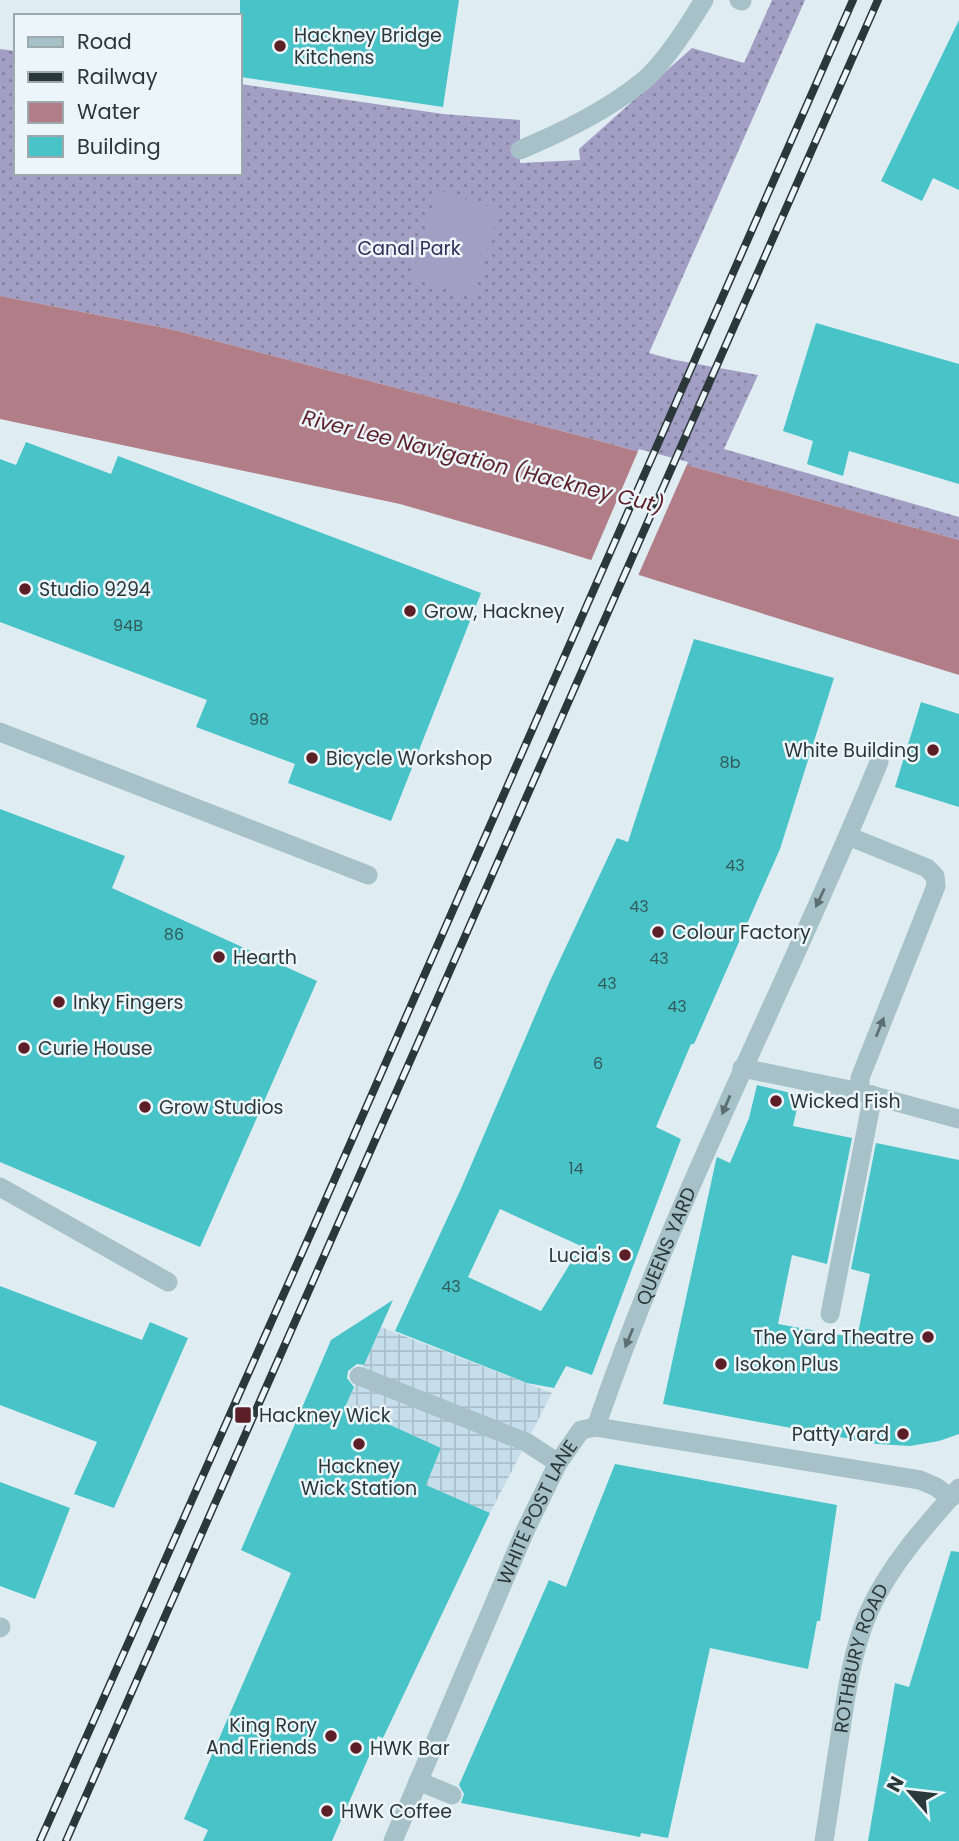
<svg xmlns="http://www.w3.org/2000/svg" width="959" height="1841" font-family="Poppins,sans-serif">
<defs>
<pattern id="grass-dots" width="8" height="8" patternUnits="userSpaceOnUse" patternTransform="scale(1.75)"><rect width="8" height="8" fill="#a39ec3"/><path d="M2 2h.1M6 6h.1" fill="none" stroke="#85829f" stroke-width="1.8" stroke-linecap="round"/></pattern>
<pattern id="plaza-grid" width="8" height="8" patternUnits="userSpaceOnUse" patternTransform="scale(1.75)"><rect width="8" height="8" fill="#c6deeb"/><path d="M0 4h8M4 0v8" fill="none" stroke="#aabfca"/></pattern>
</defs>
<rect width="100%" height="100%" fill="#dfedf3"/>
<!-- grass -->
<path fill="url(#grass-dots)" d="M772,0H805L649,353L675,360L758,375L724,449L959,517V540L596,440L170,329L0,296V49L16,51V173H240V84L443,114L520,120V163L580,160L579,149L692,48L744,63Z"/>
<!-- pitch -->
<path fill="#a39ec3" d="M438,190L500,210L472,297L411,277Z"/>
<!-- plaza -->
<path fill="url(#plaza-grid)" d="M381,1327L552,1393L490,1513L426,1485L441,1448L346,1405Z"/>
<!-- water -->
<path fill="#b17d86" d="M0,296L170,329L596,440L959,540V675L549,547L400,504L0,419Z"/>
<!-- pier -->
<path fill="#dfedf3" d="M639,449L688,462L637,578L590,563Z"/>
<!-- building -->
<path fill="#48c3c7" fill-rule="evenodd" d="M240,0H459L443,107L240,77Z
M959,20V190L933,178L922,201L881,181Z
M816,323L959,364V484L849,451L843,476L807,464L813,441L783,431Z
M26,442L111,474L118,456L481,593L391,821L288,783L295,764L196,727L207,700L0,622V459L16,465Z
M694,639L834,678L780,849L694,1044H691L656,1127L681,1139L592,1375L566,1366L554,1388L527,1383L395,1331L460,1191L549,983L617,838L628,842ZM500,1209L581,1246L541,1311L468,1277Z
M921,702L959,714V807L895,787Z
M0,809L125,856L112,888L317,981L200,1247L0,1162Z
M757,1085L800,1095L793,1126L852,1138L827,1264L792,1255L778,1324L857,1338L870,1274L851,1269L876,1143L959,1160V1434L939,1441L910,1446L877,1444L663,1404L716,1160L717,1157L730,1163L749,1118Z
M0,1286L142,1340L150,1322L188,1338L114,1508L74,1494L97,1442L0,1405Z
M393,1300L364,1365L357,1364L348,1371L347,1378L354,1387L346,1405L441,1448L426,1485L490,1513L383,1738L378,1736L332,1841H203L208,1830L184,1819L291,1573L241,1550L331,1340Z
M615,1464L837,1505L820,1621H817L808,1669L710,1648L668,1838L641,1833L640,1837L461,1803L464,1794L459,1785L549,1580L566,1587Z
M0,1482L70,1508L35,1599L0,1586Z
M951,1551L959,1552V1841H868L895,1683L909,1687Z"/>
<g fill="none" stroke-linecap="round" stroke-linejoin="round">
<!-- service -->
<g stroke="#a7c1c9" stroke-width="19">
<path d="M739,0L742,1"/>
<path d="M520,150C562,132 606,111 642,82C663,65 690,23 704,0"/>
<path d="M0,732L368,875"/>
<path d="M848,836L927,868L935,876L936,886L860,1078V1092"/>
<path d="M742,1068L860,1092L959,1119"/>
<path d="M830,1314L873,1095"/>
<path id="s1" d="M596,1427C674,1198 788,985 879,762"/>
<path d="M0,1628L1,1627"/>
<path d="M418,1781L452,1795"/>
</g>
<!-- pedestrian -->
<path stroke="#a7c1c9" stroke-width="19" d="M0,1187L168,1282
M359,1376L526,1442L558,1463"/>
<!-- minor -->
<path stroke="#a7c1c9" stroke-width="19" id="s2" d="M393,1841L525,1531L558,1463L581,1430L596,1427L920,1480L936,1487L951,1498"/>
<!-- tertiary -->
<path stroke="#a7c1c9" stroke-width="19" id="s3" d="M824,1841C830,1804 835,1766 841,1729C847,1688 853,1647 870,1609C891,1564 926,1525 959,1488"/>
<defs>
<path id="rail" d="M40,1841L318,1217L853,0
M66,1841L878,0"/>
</defs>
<!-- rail casing -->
<use href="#rail" stroke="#2a3839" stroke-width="8"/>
<!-- rail -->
<use href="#rail" stroke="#ebf5fa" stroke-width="5" stroke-dasharray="16" stroke-linecap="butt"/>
</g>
<!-- one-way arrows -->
<defs><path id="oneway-solid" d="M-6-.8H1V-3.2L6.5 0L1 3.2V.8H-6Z" transform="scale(1.75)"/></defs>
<g fill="#5c6f73">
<use href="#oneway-solid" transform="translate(820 898) rotate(115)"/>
<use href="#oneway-solid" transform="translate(880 1027) rotate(-68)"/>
<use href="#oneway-solid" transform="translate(726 1105) rotate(113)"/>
<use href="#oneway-solid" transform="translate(629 1338) rotate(112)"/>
</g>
<!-- markers -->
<g fill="#5c1e27" stroke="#ebf5fa" stroke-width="2.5">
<circle cx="280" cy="46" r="7"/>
<circle cx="25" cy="589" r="7"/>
<circle cx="410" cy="611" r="7"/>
<circle cx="933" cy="750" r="7"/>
<circle cx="312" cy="758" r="7"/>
<circle cx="658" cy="932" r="7"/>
<circle cx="219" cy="957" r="7"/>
<circle cx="59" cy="1002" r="7"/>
<circle cx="24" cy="1048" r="7"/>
<circle cx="776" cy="1101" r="7"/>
<circle cx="145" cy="1107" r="7"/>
<circle cx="625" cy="1255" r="7"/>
<circle cx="928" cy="1337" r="7"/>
<circle cx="721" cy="1364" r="7"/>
<rect x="234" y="1406" width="18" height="18" rx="3.5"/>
<circle cx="903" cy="1434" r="7"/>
<circle cx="359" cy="1444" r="7"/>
<circle cx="331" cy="1736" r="7"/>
<circle cx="356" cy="1748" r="7"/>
<circle cx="327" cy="1811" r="7"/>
</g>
<g text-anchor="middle" stroke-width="5" stroke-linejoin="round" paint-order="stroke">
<!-- number labels -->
<g font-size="16" fill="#325b5c">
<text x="128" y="631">94B</text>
<text x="259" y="725">98</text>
<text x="730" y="768">8b</text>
<text x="735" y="871">43</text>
<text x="639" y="912">43</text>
<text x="174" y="940">86</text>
<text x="659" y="964">43</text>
<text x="607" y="989">43</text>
<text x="677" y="1012">43</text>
<text x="598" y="1069">6</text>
<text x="576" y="1174">14</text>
<text x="451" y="1292">43</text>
</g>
<!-- poi labels -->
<g font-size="19" fill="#2a3839" stroke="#ebf5fa" text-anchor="start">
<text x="294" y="42">Hackney Bridge<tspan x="294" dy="22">Kitchens</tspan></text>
<text x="39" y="596">Studio 9294</text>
<text x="424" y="618">Grow, Hackney</text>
<text x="919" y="757" text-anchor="end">White Building</text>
<text x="326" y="765">Bicycle Workshop</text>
<text x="672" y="939">Colour Factory</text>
<text x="233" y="964">Hearth</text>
<text x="73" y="1009">Inky Fingers</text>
<text x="38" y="1055">Curie House</text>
<text x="790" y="1108">Wicked Fish</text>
<text x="159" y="1114">Grow Studios</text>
<text x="611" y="1262" text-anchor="end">Lucia's</text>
<text x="914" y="1344" text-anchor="end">The Yard Theatre</text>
<text x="735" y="1371">Isokon Plus</text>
<text x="259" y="1422">Hackney Wick</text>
<text x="889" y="1441" text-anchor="end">Patty Yard</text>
<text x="359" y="1473" text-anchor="middle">Hackney<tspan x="359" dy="22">Wick Station</tspan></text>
<text x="317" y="1732" text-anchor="end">King Rory<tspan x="317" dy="22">And Friends</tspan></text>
<text x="370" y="1755">HWK Bar</text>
<text x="341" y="1818">HWK Coffee</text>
</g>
<!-- park labels -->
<g font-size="19" fill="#342d58" stroke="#ebf5fa">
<text x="409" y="255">Canal Park</text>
</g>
<!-- street labels -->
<g font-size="19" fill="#2a3839" stroke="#ebf5fa">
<text dy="7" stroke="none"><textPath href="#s1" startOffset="194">QUEENS YARD</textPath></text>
<text dy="7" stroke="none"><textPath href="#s2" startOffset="359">WHITE POST LANE</textPath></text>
<text dy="7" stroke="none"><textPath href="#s3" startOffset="187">ROTHBURY ROAD</textPath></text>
</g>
<!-- water labels -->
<g font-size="21" font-style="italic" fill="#5c1e27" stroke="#ebf5fa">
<text transform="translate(483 462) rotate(14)" y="7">River Lee Navigation (Hackney Cut)</text>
</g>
</g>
<!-- legend -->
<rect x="14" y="14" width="228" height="161" fill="#ebf5fa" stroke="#9ea9ad" stroke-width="2"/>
<rect x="28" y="37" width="35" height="10" fill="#a7c1c9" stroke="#9ea9ad" stroke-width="2"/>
<text x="77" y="49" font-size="21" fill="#2a3839">Road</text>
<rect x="28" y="72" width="35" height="10" fill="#2a3839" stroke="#9ea9ad" stroke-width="2"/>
<text x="77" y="84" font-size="21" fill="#2a3839">Railway</text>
<rect x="28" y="102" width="35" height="21" fill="#b17d86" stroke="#9ea9ad" stroke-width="2"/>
<text x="77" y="119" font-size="21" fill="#2a3839">Water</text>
<rect x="28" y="136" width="35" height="21" fill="#48c3c7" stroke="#9ea9ad" stroke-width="2"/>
<text x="77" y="154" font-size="21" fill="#2a3839">Building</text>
<!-- north arrow -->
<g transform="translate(910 1792) rotate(298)" stroke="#ebf5fa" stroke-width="5" paint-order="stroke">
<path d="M0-5L12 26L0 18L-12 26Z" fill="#2a3839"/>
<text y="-10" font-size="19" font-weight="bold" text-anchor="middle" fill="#2a3839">N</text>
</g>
</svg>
